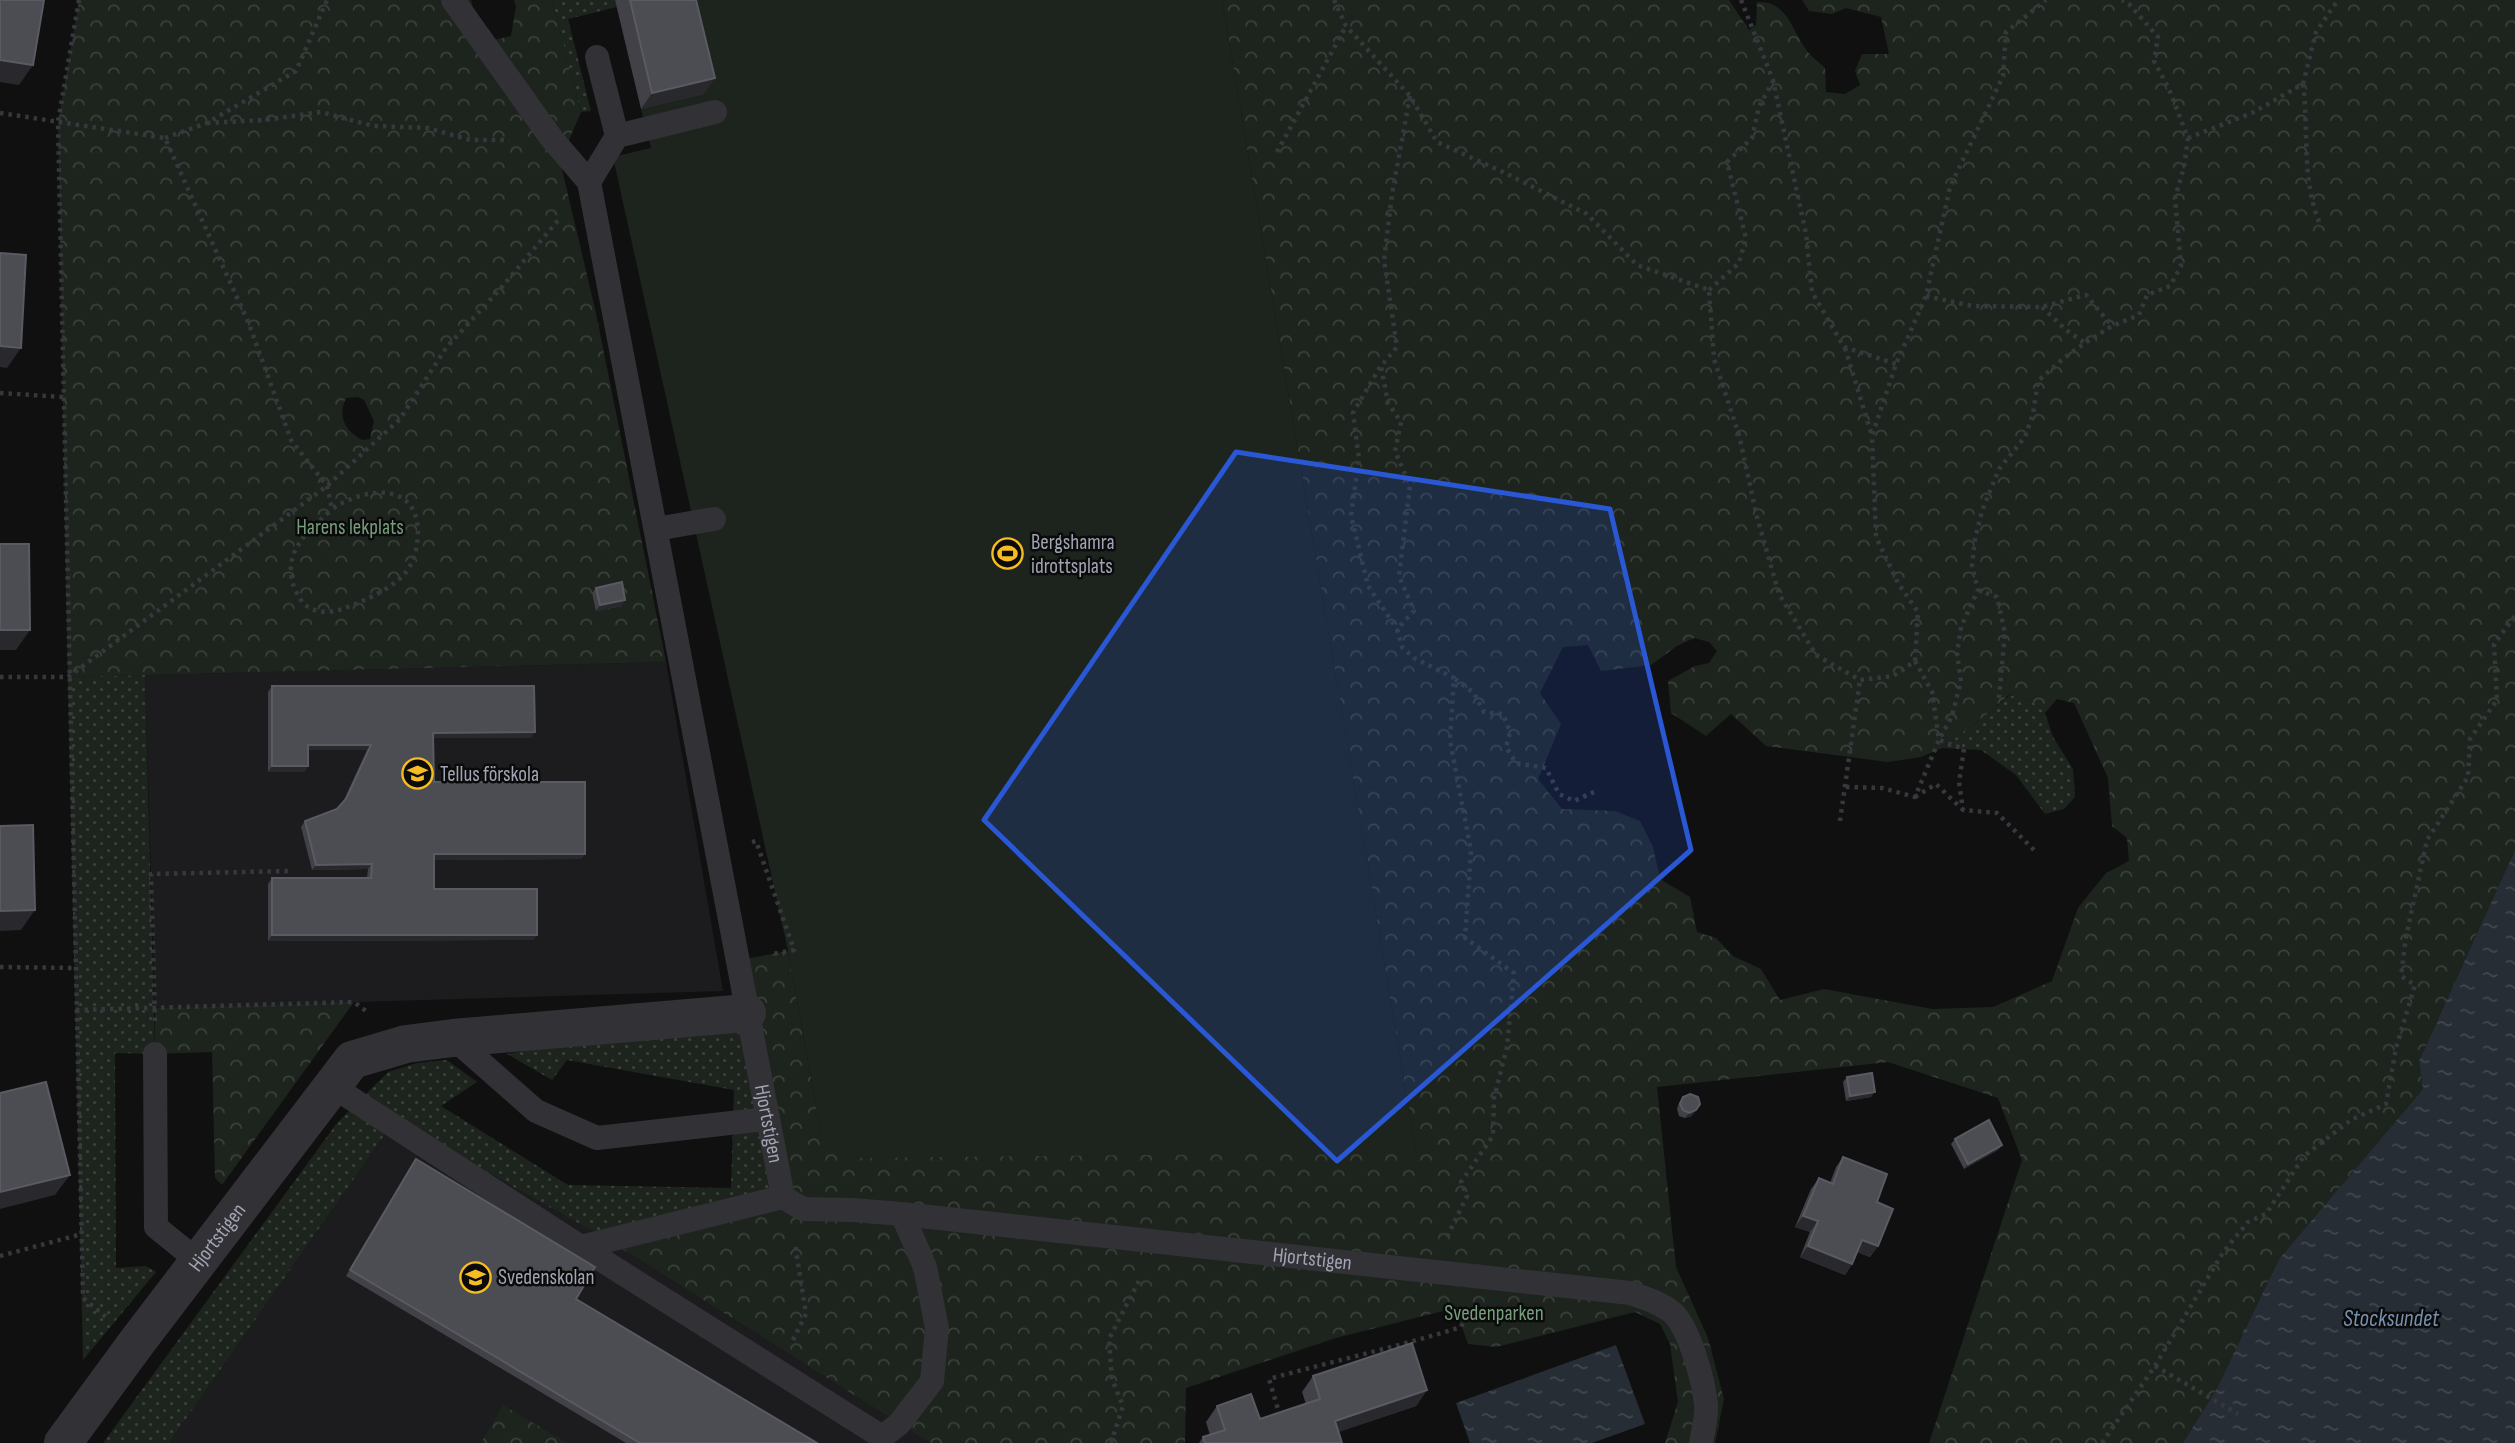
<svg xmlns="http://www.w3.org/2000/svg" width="2515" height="1443" font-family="'Sofia Sans Condensed',sans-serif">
<defs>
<pattern id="grass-dots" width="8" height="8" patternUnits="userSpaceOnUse" patternTransform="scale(1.75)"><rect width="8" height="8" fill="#1c241d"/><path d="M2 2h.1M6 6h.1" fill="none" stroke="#3a413b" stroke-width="1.8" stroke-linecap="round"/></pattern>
<pattern id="forest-crowns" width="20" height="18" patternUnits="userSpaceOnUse" patternTransform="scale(1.75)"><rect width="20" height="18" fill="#1c241d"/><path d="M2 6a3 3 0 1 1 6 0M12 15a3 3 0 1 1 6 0" fill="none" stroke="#3a413b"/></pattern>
<pattern id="water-ripples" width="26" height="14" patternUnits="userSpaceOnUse" patternTransform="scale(1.75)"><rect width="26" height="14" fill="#262d35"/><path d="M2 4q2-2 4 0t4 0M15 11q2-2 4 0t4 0" fill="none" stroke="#424850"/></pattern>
</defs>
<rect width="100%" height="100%" fill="#101011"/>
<!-- built -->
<path fill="#1c1c1e" d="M666,662L723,991L155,1008L145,675Z
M395,1120L608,1240L930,1443H169Z"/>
<!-- grass -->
<path fill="url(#grass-dots)" d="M552,0H615L617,7L568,19L591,111L581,112Z
M145,675L155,1054L115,1053L116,1268L146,1266L156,1272L83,1360L68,677Z
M2010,695L2032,701L2045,713L2053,737L2073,769L2075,797L2064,809L2045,814L2016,775L1981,750L1942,748L1986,715Z
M747,1013L783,1197L608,1240L395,1120L169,1443H103L337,1123L388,1072L417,1063L447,1060L477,1082L441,1106L568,1185L731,1188L734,1090L567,1060L552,1080L507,1054Z"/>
<!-- forest -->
<path fill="url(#forest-crowns)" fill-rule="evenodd" d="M79,0H471L475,15L494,40L511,36L516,6L514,0H552L581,112L560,161L596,313L666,662L68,677L58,122ZM358,397L364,400L374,421L370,439L362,440C345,431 337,416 346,398Z
M1222,0H1729L1749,30L1756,25L1757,2C1786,0 1792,29 1805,48C1810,56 1819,62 1825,68L1826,92L1845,94L1860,85L1855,71L1862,54H1889L1881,17L1846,8L1832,14L1809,11L1802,0H2515V850L2419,1061L2423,1089L2279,1259L2217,1388L2183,1443H1929L2022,1160L1998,1098L1888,1062L1657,1087L1676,1267L1708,1338L1724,1399L1715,1443H1665L1678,1402L1670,1344L1660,1324L1635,1312L1496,1347L1468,1344L1455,1308L1336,1338L1186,1388L1185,1443H930L608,1240L783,1197L739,960L788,951L821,1133L1416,1152ZM1694,638L1709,642L1717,651L1709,663L1695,666L1668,681L1671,713L1706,736L1731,714L1766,746L1888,762L1921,757L1942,748L1986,715L2009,695L2032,701L2045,713L2057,699L2074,703L2108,778L2112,826L2127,838L2129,861L2106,873L2078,908L2052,981L1993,1007L1932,1009L1824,989L1780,1000L1761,969L1733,956L1716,938L1697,932L1690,897L1660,879L1653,847L1640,821L1615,811L1562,809L1538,779L1561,724L1540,693L1563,647L1588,645L1601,671L1651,665L1677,646Z
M354,1002L222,1185L215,1178L212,1052L155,1054V1008Z
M503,1405L567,1443H481Z"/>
<!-- garden -->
<path fill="#1c241d" d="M681,0H1222L1416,1152L857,1158L821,1133L788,951L613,157L651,148L641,109L704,94Z"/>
<!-- water -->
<path fill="url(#water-ripples)" d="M2515,850V1443H2183L2217,1388L2279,1259L2423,1089L2419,1061Z
M1616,1345L1645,1424L1592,1443H1470L1456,1403Z"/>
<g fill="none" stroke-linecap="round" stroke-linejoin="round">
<!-- path -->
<path stroke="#37383d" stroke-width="4.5" stroke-dasharray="3.5 5" stroke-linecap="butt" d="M79,0L58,122L83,1298L106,1317
M1334,0L1346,26L1410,96L1437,142L1503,172L1587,214L1637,265L1709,290L1714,359L1739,435L1757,517L1779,594L1816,655L1860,680L1893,676L1915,661L1918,612L1898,583L1876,537L1872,436L1896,364L1926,296L1950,187L2003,76L2006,32L2046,0
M1741,0L1773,80L1806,234L1812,292L1844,347L1896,364
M2303,84C2309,130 2301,180 2320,224
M1410,96L1392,194L1384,260L1397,347L1381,366L1388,403L1401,422L1395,451L1410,486L1399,576L1414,611L1397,629L1402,647L1414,658L1454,678L1450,740L1471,851L1465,938L1514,973L1507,1047L1494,1098L1493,1136L1461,1182L1467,1196L1447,1237
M0,113L165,138L249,324L291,440L327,486L332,509C362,489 415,479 418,530C418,542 416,556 410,566C399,586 368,599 348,607C333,613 316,615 303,603C299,598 295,590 293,584C283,550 309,531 332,509
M207,123L265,120L321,112L373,126L428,128L470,140H509
M165,138L207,123L296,71L327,0
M2188,138L2252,113L2303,84L2316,32L2338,0
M1277,152L1346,26
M1709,290L1739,263L1746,238L1727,162L1752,138L1759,107L1773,81
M1926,296L1972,306L2041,307L2086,295L2112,326
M2042,307L2066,330L2085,343
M1845,348L1872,436
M1380,367L1353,413L1359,459L1351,516L1368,586L1397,629
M0,393L63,397
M1978,590L1997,597L2005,633L1999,698
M1915,661L1932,692L1939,740L1964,749L1959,782L1963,810L1997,813L2034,850
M0,677H68L327,486L400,419L446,348L501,288L560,218
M1455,679L1474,693L1484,712L1503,714L1510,732L1506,747L1516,763L1546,768L1559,794L1574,801L1594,792
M1846,787L1882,788L1915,797L1939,740L1952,716L1961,681L1957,653L1961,627L1978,590L1972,566L1975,539L1982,511L1999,469L2025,437L2033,414L2038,381L2064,358L2085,343L2112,326L2139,315L2147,295L2170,286L2181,266L2175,198L2184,167L2188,138L2169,89L2154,61L2158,37L2129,4L2122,0
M1915,797L1936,784L1962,809
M1840,821L1860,680
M752,842L756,841L794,950L773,954
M0,967L75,968
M76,1010L354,1002L366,1011
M155,1021L151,874L291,871
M0,1256L82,1234
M793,1340L806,1314L795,1244
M2155,1366L2238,1414
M1280,1416L1269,1379C1333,1361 1398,1347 1461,1327L1469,1309
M1111,1443L1123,1406L1112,1379L1109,1339L1141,1277
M2102,1443L2155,1366L2224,1251L2248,1222L2266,1214L2304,1156L2351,1120L2386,1104L2396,1048L2415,985L2401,976L2406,937L2427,840L2468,777L2470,739L2497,700L2494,644L2515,616"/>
<!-- lane -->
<g stroke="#313136" stroke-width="24">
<path id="s1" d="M453,0L552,139L589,182L783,1197L803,1209L852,1210L902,1214L1630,1293C1644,1298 1662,1303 1674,1314C1690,1331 1704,1382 1706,1405C1707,1417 1703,1431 1701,1443"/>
<path d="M597,57L617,136"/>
<path d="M589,182L617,136L715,112"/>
<path d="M656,529L714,519"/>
<path d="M453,1038L536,1111L597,1138L766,1119"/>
<path d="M155,1054L156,1227L198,1261"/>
<path d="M332,1086L581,1247"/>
<path d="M783,1197L581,1247L882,1437L899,1424L932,1381L937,1328L925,1267L902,1214"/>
</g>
<!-- street -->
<path stroke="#313136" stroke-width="38" id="s2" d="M63,1443L137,1342L352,1060L406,1044L453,1038L747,1013"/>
</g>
<!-- wall -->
<path fill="#414147" d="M615,0H696L704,94L641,109Z
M596,588L622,606L596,611L592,593Z
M272,686L531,738H433L434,782L585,854L581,859L434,860V889L537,935L533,940L268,941V884L272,878H367L368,869L312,870L301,827L305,821L337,809L343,802L367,750H308V766L304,772H268V692Z
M1847,1077L1871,1097L1846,1101L1843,1082Z
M1683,1097L1692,1116L1685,1118L1679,1116L1677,1109L1679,1103Z
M1955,1139L2002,1145L1998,1150L1964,1169L1951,1144Z
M1843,1157L1877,1202L1878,1246L1870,1257L1857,1252L1852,1264L1845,1275L1800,1257L1810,1232L1795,1227L1811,1189L1819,1178L1830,1183L1836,1167Z
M412,1165L576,1299L817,1443H626L346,1276Z
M1313,1376L1427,1390L1416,1406L1338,1432L1342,1443H1199L1203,1437L1210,1435L1206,1422L1217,1406L1260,1419L1306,1404L1302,1392Z"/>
<!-- shaded-wall -->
<path fill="#29292d" d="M0,60L33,65L19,85L0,82Z
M715,78L704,94L641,109L652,93Z
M0,346L21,348L7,368L0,367Z
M625,600L622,606L596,611L600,605Z
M0,630H30L16,650H0Z
M535,732L531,738H429L433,733Z
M308,745H371L367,750H304Z
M272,766H308L304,772H268Z
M434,854H585L581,859L430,860Z
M372,864L368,869L312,870L316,865Z
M35,910L21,930L0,931V911Z
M272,935H537L533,940L268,941Z
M1875,1092L1871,1097L1846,1101L1850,1096Z
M1696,1110L1692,1116L1685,1118L1689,1113Z
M2002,1145L1998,1150L1964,1169L1968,1164Z
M70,1175L55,1195L0,1209V1192Z
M1803,1216L1818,1221L1810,1232L1795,1227Z
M1862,1240L1878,1246L1870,1257L1854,1251Z
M1808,1246L1852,1264L1845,1275L1800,1257Z
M1427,1390L1416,1406L1324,1437L1335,1421Z"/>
<!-- building -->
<path fill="#4c4c53" stroke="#595a62" stroke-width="2" d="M0,0H44L33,65L0,60Z
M630,0H696L715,78L652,93Z
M0,253L26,255L21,348L0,346Z
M0,544H29L30,630H0Z
M622,582L625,600L600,605L596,588Z
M272,686H534L535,732L433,733L434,782H585V854H434V889H537V935H272V878H371L372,864L316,865L305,821L337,809L346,799L371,745H308V766H272Z
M33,825L35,910L0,911V826Z
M1872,1073L1875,1092L1850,1096L1847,1077Z
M46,1082L70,1175L0,1192V1093Z
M1690,1094L1698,1097L1700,1104L1696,1110L1689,1113L1683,1110L1680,1104L1683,1097Z
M1989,1120L2002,1145L1968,1164L1955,1139Z
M1843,1157L1887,1174L1877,1202L1893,1209L1878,1246L1862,1240L1852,1264L1808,1246L1818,1221L1803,1216L1819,1178L1833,1184Z
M416,1159L595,1267L576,1299L817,1443H640L350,1270Z
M1412,1343L1427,1390L1335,1421L1342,1443H1205L1203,1437L1225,1430L1217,1406L1251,1394L1260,1419L1320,1399L1313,1376Z"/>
<!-- marked area -->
<path fill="#2a57d4" fill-opacity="0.2" stroke="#2a57d4" stroke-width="5" stroke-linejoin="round" d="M1236,452L1610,509L1691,850L1337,1161L984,820Z"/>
<!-- icons -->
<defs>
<symbol id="stadium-ring" viewBox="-11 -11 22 22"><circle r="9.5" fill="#0b0b0c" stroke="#f5bc24" stroke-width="1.5"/><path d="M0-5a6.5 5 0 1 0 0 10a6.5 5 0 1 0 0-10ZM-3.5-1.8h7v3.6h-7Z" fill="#f5bc24"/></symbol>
<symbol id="school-ring" viewBox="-11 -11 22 22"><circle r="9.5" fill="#0b0b0c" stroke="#f5bc24" stroke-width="1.5"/><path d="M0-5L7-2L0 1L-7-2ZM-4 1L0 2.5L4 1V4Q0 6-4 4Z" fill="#f5bc24"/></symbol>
</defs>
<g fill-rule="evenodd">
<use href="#stadium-ring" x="990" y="536" width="35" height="35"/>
<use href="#school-ring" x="400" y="756" width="35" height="35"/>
<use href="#school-ring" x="458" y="1260" width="35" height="35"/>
</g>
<g text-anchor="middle" stroke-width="5" stroke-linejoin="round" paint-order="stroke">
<!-- park labels -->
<g font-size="21" fill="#779e7c" stroke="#0b0b0c">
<text x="350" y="534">Harens lekplats</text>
<text x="1494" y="1320">Svedenparken</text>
</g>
<!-- poi labels -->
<g font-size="21" fill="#a1a5b3" stroke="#0b0b0c" text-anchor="start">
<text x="1031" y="549">Bergshamra<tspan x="1031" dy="24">idrottsplats</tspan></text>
<text x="440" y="781">Tellus förskola</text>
<text x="498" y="1284">Svedenskolan</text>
</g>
<!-- street labels -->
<g font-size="21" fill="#a1a5b3" stroke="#0b0b0c">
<text dy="7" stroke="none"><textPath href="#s1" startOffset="1186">Hjortstigen</textPath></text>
<text dy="7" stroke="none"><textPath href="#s2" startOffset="257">Hjortstigen</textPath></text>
<text dy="7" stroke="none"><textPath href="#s1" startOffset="1796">Hjortstigen</textPath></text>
</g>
<!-- water labels -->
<g font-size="23" font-style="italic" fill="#7691af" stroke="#0b0b0c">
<text x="2391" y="1326">Stocksundet</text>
</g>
</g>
</svg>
